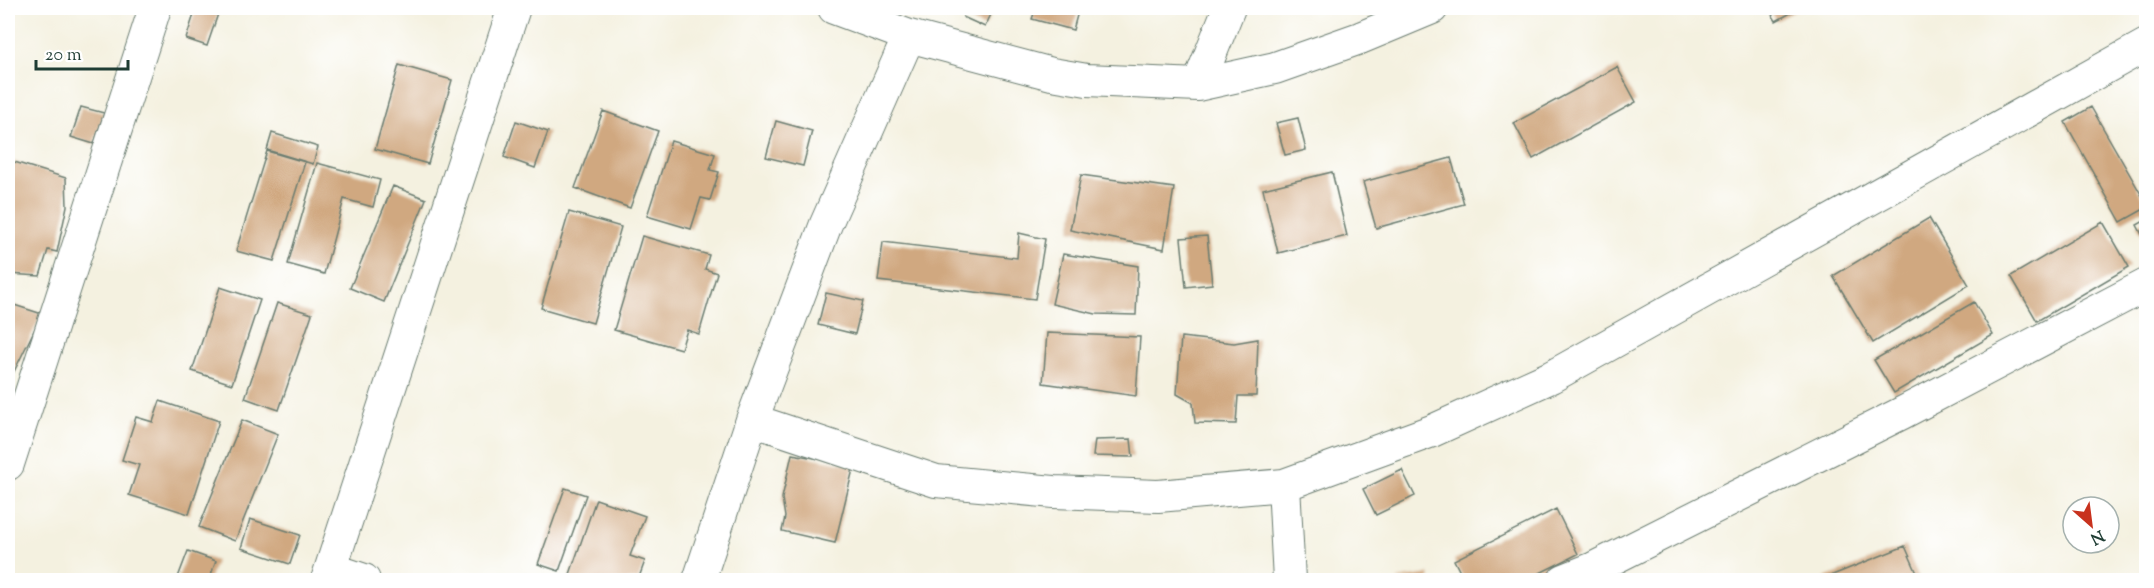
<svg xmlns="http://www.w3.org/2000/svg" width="2154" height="588" font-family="'Sorts Mill Goudy',serif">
<rect width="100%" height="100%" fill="#fff"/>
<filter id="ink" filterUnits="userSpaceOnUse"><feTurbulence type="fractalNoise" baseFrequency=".0167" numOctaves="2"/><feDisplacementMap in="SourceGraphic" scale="12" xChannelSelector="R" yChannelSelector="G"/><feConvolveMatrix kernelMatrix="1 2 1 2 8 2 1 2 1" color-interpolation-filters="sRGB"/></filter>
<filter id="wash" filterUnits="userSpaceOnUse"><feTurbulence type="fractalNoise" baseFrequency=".008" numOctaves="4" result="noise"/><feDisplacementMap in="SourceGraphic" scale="24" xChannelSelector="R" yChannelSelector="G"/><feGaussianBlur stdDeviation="1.35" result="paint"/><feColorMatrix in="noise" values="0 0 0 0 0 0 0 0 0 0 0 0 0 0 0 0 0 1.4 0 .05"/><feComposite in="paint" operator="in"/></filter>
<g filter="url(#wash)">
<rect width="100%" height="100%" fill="#f4f1e0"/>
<g id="blocks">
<!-- building -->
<path fill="#d0a880" d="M196,8H220L207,46L186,39Z
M967,8H994L985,27L963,17Z
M1036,8H1079L1073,30L1032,19Z
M1768,8H1800L1776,21Z
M399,65L452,80L428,164L375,149Z
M1617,67L1636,102L1533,159L1514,123Z
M81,107L104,113L94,144L71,137Z
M2091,107L2146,203V208L2121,222L2065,122Z
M603,111L658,131L630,208L575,188Z
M1298,118L1306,150L1285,155L1276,123Z
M516,121L548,132L535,168L504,157Z
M776,121L812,131L803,166L766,157Z
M272,133L318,147L313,164L267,150Z
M671,141L715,154L710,170L719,172L710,200L701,198L691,229L647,216Z
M267,151L305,162L274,261L236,251Z
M1451,158L1464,204L1376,228L1363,182Z
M8,160L66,178L67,206L57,252L48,250L40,276L8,274Z
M317,163L380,180L373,207L344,199L324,274L288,264Z
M1332,172L1347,236L1278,253L1263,189Z
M1081,175L1174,188L1164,249L1070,230Z
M393,186L426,199L384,302L350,288Z
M569,212L621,227L593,323L541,308Z
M1929,218L1969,285L1873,343L1833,276Z
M2146,220V242L2137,225Z
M2103,222L2129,267L2037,321L2011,276Z
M1019,233L1045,239L1035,299L878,281L883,242L1017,258Z
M642,236L709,255L705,269L717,273L699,334L687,330L681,349L614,330Z
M1207,236L1212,284L1186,287L1181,238Z
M1063,254L1138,266L1136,315L1096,314L1052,304Z
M220,287L260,300L232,384L192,371Z
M826,293L863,301L855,334L818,325Z
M1974,302L1993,335L1894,393L1874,360Z
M8,303L42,314L8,384Z
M277,303L312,314L279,410L245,398Z
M1047,333L1140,337L1136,396L1043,383Z
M1181,337L1234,343L1258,339L1256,396H1238L1236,424L1195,423L1193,403L1177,394Z
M160,401L219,421L189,514L129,495L139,465L122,460L136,417L153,422Z
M242,420L278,434L235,541L199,527Z
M1131,439L1133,457L1093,456L1095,440Z
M792,454L854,465L835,543L782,531L785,517L782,498Z
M1402,470L1415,496L1376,515L1363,489Z
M565,488L586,495L559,571L538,564Z
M596,499L645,516L630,556L645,561L638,580H568Z
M1556,509L1578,554L1526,580H1464L1454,560Z
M250,519L300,535L290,564L241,548Z
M1905,546L1920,580H1820Z
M188,551L216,561L209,580H177Z
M1429,574L1430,580H1398V579Z"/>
</g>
</g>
<g filter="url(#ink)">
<use href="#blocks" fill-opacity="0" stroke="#6a7c70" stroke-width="1.5"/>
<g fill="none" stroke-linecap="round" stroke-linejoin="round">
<defs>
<path id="minor" d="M834,8L909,36L1052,74L1087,80L1198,85L1275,68L1360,38L1432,8
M1198,85L1229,8
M752,420L936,481L1054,492L1158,496L1284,485L1432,431L1551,377L2146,45
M8,464L155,8
M1284,485L1289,580
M331,569L364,580
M327,580L514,8
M699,580L752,420L826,224L909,36
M1564,580L1594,568L1902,413L2146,285"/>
</defs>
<!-- minor casing -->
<use href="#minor" stroke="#6a7c70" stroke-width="34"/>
<!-- minor -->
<use href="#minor" stroke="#fff" stroke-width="32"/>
</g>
</g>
<!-- margin -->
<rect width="2154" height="588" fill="none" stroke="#fff" stroke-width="30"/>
<!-- north arrow -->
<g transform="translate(2091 525) rotate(152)"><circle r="28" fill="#ffffff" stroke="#a5b1ae" stroke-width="1.5"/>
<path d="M0-4.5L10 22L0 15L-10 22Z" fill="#c8321e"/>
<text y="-9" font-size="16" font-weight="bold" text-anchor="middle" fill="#1f3d34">N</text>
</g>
<!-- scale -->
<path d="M36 60v9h92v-9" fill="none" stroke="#1f3d34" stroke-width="3"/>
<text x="45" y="60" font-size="18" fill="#1f3d34" stroke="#ffffff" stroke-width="4.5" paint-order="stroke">20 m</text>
</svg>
